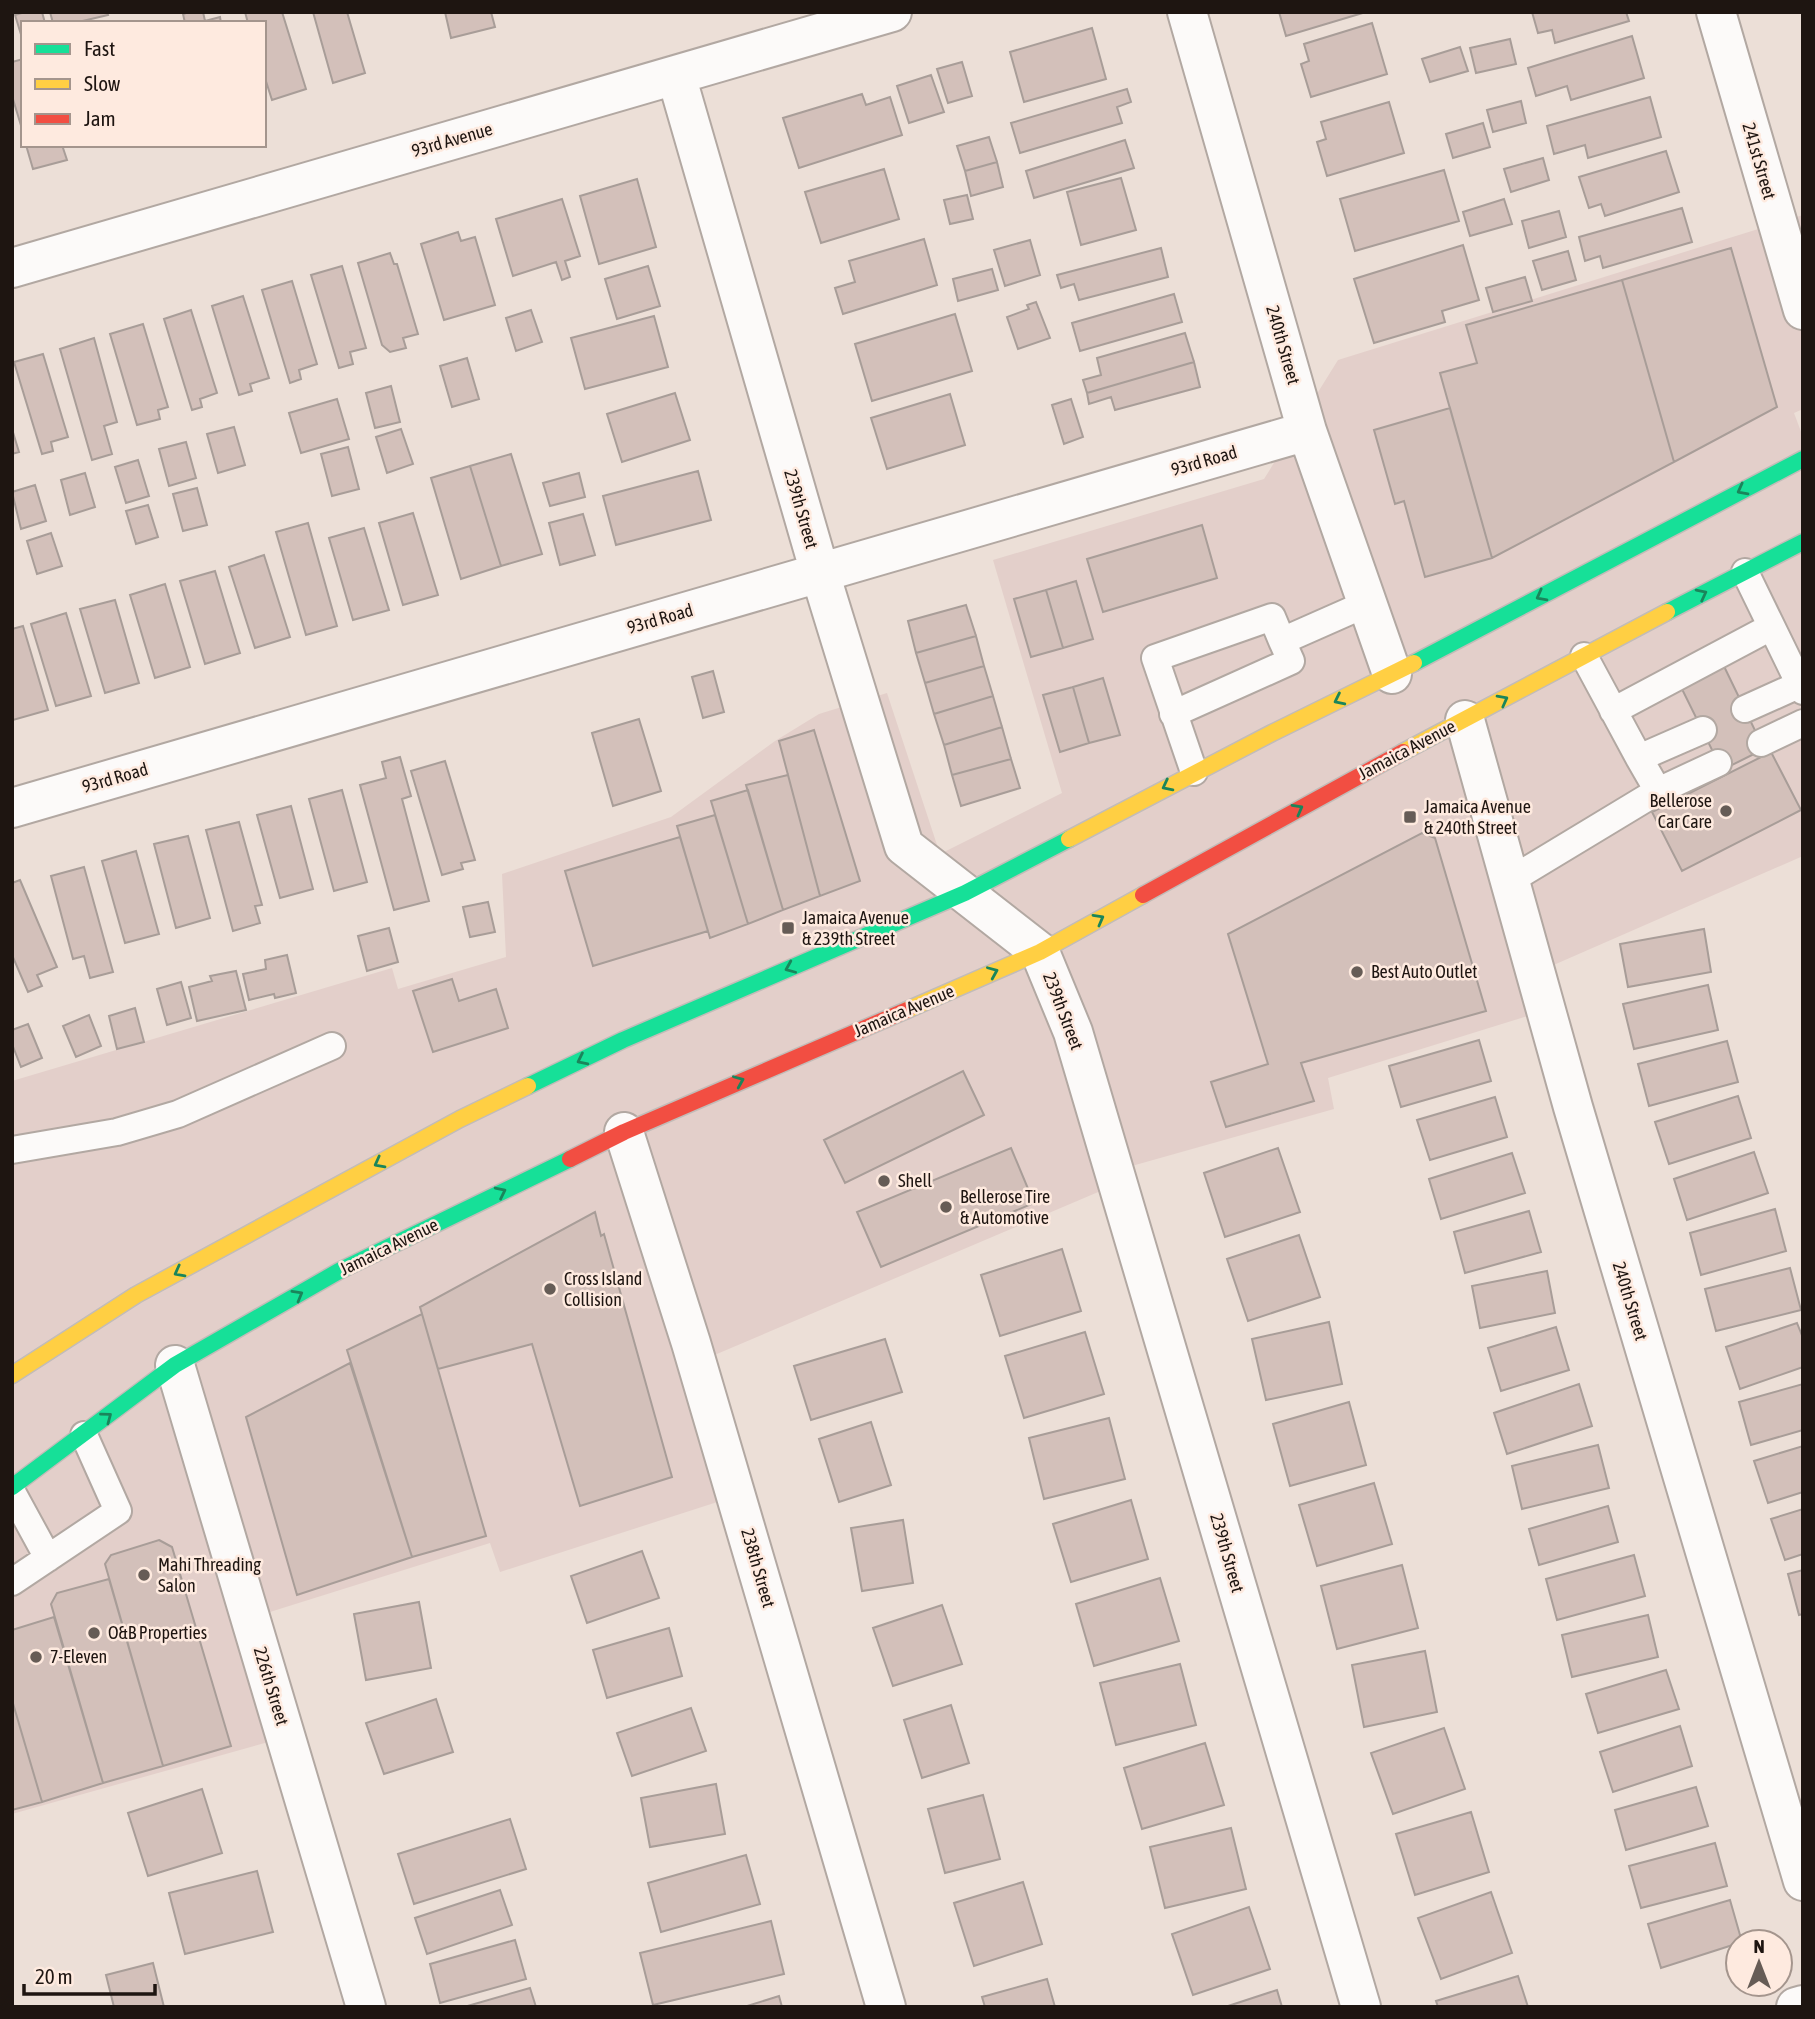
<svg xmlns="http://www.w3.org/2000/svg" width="1815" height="2019" font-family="'Asap Condensed',sans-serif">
<rect width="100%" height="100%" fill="#ecdfd7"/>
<!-- commercial -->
<path fill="#e3cfca" d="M1803,215V409L1794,413L1803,437V856L1533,974L1544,1011L1328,1078L1334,1109L1114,1171L1117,1184L698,1362L736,1496L500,1572L490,1543L251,1618L286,1737L12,1814V1081L392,968L398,989L506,957L502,874L671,817L775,741L819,714L887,693L940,854L1062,793L993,560L1264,479L1338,360Z"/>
<!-- building -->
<path fill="#d3c0ba" stroke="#a89d98" stroke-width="2" d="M25,12H42L45,23H23V41L15,15Z
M50,12H107L108,15L74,23H53Z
M189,12H203L205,21L220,17L221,23H185L183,14Z
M245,12H282L306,89L272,100L264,75V23H248Z
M313,12H347L365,73L333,83Z
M445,12H491L495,27L451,38Z
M1279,12H1366L1286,36Z
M1532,12H1626L1629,21L1555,43L1552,30L1538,33Z
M1372,23L1387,74L1311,97L1301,64L1309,61L1304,44Z
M1092,28L1106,79L1024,102L1010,52Z
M1632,36L1644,78L1571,100L1567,86L1536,96L1528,68Z
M1510,39L1516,64L1476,73L1470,48Z
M1460,47L1468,71L1430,82L1422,59Z
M23,59V132L12,96V62Z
M962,62L972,96L948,103L937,69Z
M931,75L944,112L909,123L897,86Z
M1127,89L1131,102L1117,107L1122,123L1020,153L1011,123Z
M862,94L866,105L890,97L902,135L799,168L783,118Z
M1650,97L1661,137L1588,158L1585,145L1554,154L1547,126Z
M1521,101L1526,123L1493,132L1487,110Z
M1389,102L1404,153L1327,176L1317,142L1326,139L1321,122Z
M1483,123L1490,147L1453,158L1446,134Z
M989,137L997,162L965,171L957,146Z
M1125,140L1134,168L1034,198L1026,171Z
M26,145H62L67,160L33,169Z
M1666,151L1679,192L1605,216L1601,204L1589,208L1579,177Z
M1543,158L1549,180L1511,192L1504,169Z
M997,162L1003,187L971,196L965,171Z
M884,169L899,219L821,243L805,192Z
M1444,170L1459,221L1355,251L1340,199Z
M1121,178L1136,230L1081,245L1067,192Z
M637,179L656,247L599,264L580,196Z
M967,195L973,219L950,224L944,200Z
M562,199L580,256L565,261L570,277L562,280L556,262L513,276L496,219Z
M1504,199L1512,224L1470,236L1463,212Z
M1682,208L1692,242L1603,268L1600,256L1585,261L1579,237Z
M1559,211L1566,237L1529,248L1522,221Z
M458,232L461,241L475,237L495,305L444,320L421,244Z
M924,239L937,285L843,314L835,288L855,282L849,261Z
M1030,240L1040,275L1005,286L994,250Z
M1463,245L1479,300L1442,311L1445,322L1374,343L1354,279Z
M1161,248L1168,277L1079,300L1074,284L1061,288L1057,275Z
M1731,248L1777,407L1674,462L1622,280Z
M1568,251L1576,280L1542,290L1533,261Z
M390,253L394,264H397L418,334L403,338L406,348L390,352L382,345L358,263Z
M342,266L366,348L350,352L353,364L339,368L311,275Z
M648,266L660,306L617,319L605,279Z
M992,269L998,290L958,301L953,279Z
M1525,277L1532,301L1493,312L1486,288Z
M1622,280L1674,462L1492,558L1440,373L1477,363L1466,325Z
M292,281L317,364L299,370L301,379L290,383L262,290Z
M1174,294L1182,322L1080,351L1072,323Z
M243,296L269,378L250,384L252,391L239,395L212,306Z
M1036,302L1050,338L1018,349L1007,317L1029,309L1027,305Z
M191,310L217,393L200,399L202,407L192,410L164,319Z
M531,310L542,342L516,351L506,318Z
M955,314L972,371L872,401L855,344Z
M654,316L668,367L585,389L571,338Z
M143,324L168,407L158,410L160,419L137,425L110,334Z
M1185,333L1194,362L1087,393L1083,380L1101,375L1097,358Z
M94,338L117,422L104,426L112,454L92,460L60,349Z
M43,354L68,437L51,442L53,451L42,454L14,362Z
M467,358L479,399L452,407L440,366Z
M1194,362L1200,387L1115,410L1111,397L1089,404L1087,393Z
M391,386L400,422L375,428L366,393Z
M675,393L690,440L622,462L607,414Z
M950,394L965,445L887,469L871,418Z
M337,399L349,439L301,453L289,413Z
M1071,399L1083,437L1064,444L1052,405Z
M1450,408L1492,558L1425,577L1404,501L1395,504L1374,430Z
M234,427L245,465L218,473L207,434Z
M12,429L19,452L12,454Z
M401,429L413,464L387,473L376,437Z
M186,442L196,478L169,486L159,449Z
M348,447L359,489L332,496L321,454Z
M511,454L542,554L501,566L470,466Z
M138,460L149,496L126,503L115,467Z
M470,466L501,566L461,579L431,478Z
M698,471L711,520L616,545L603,496Z
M85,473L95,507L70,515L61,480Z
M579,473L585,497L550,506L543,483Z
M35,485L46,521L21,529L12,492Z
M197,488L207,525L183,531L173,494Z
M148,505L158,537L136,544L126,511Z
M413,513L438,595L403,605L379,523Z
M583,514L595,555L560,565L549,523Z
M308,523L337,626L306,635L276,532Z
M1202,525L1217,578L1103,612L1087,559Z
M364,528L389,610L353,620L329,538Z
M51,533L62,566L37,574L27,541Z
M264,555L290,637L255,648L229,567Z
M215,571L240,653L205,664L180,581Z
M1076,581L1093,639L1063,648L1046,590Z
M165,584L190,667L155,678L130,595Z
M1046,590L1063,648L1031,657L1014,599Z
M115,600L139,683L105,693L80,609Z
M966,605L976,636L916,653L908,621Z
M66,613L91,696L56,706L31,624Z
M23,626L48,710L13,720L12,629Z
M976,636L984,666L925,683L916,653Z
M1720,658L1764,749L1722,770L1677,679Z
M984,666L993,696L934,714L925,683Z
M713,671L724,712L703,718L692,677Z
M1103,678L1120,735L1089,743L1073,687Z
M1073,687L1089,743L1060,752L1043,695Z
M993,696L1002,727L944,745L934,714Z
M639,719L661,791L613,806L592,733Z
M1002,727L1011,759L952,775L944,745Z
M814,730L860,881L820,896L779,741Z
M1771,752L1801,810L1682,871L1652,812Z
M400,757L411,796L402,799L429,901L394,910L360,785L386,778L382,762Z
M1011,759L1020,788L961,806L952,775Z
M445,761L475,860L461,863L463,869L442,875L411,771Z
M788,775L820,896L783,910L746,785Z
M342,790L367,882L334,891L309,799Z
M748,790L783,910L748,924L711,801Z
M291,806L313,889L280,898L257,815Z
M715,815L748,924L710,938L677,826Z
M239,822L262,905L255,906L260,923L233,931L206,830Z
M1422,833L1435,838L1486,1011L1301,1063L1314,1101L1226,1127L1211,1082L1268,1064L1228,934Z
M188,836L210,918L176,928L154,844Z
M680,837L708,931L593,966L565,871Z
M136,851L159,934L125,943L102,861Z
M84,867L113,972L90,978L84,956L73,959L51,876Z
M20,880L57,967L37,975L42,986L28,992L12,955V883Z
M488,902L495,932L470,937L463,907Z
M389,928L398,962L367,971L358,936Z
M1704,929L1711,972L1628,987L1620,944Z
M287,955L296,993L275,998L274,994L249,1000L243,974L266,969L265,960Z
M236,971L246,1010L197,1021L189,987L212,981L210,976Z
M452,979L459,1001L496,989L508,1028L433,1052L413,991Z
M181,982L191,1018L167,1025L157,989Z
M1708,985L1718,1030L1634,1049L1623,1004Z
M135,1008L144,1042L117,1049L109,1016Z
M89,1015L101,1046L76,1057L63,1026Z
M28,1024L42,1058L21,1067L12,1044V1030Z
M1479,1040L1491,1081L1401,1107L1389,1066Z
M1727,1041L1738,1082L1649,1106L1638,1064Z
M963,1071L984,1115L845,1183L824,1140Z
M1738,1096L1751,1138L1669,1164L1655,1122Z
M1495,1097L1507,1137L1430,1160L1417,1120Z
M1011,1148L1034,1203L881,1267L857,1212Z
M1278,1148L1300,1212L1225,1237L1204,1173Z
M1754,1152L1768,1193L1687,1220L1674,1179Z
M1512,1153L1525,1193L1441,1219L1429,1179Z
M1775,1209L1786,1251L1701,1275L1690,1233Z
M1529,1211L1541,1252L1465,1273L1454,1232Z
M595,1212L601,1236L604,1234L672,1477L580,1506L532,1344L438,1369L420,1307Z
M1299,1235L1320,1297L1248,1321L1227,1259Z
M1062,1249L1081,1311L1000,1336L981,1275Z
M1790,1268L1801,1310L1716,1331L1705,1289Z
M1547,1271L1555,1313L1480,1328L1472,1286Z
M422,1314L486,1536L412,1557L347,1350Z
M1329,1322L1342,1384L1266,1400L1252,1339Z
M1797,1323L1803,1338V1367L1740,1389L1726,1347Z
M1556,1327L1569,1370L1501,1391L1488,1348Z
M1085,1332L1104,1394L1024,1418L1005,1356Z
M885,1339L902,1392L811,1420L794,1366Z
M350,1363L412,1557L297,1595L246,1417Z
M1579,1384L1592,1426L1507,1454L1494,1413Z
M1803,1384V1430L1751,1445L1739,1402Z
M1349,1402L1366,1465L1290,1486L1273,1424Z
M1109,1418L1125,1479L1044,1499L1029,1438Z
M871,1422L891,1485L839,1502L819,1439Z
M1598,1445L1609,1488L1522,1509L1512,1466Z
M1803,1446V1492L1768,1503L1754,1461Z
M1374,1483L1392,1544L1317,1566L1299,1505Z
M1131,1500L1148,1559L1071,1582L1053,1524Z
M1608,1506L1618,1542L1539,1565L1529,1529Z
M1803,1509V1554L1785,1560L1771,1519Z
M903,1520L913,1583L862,1591L851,1528Z
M159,1540L172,1547L231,1746L163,1766L105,1564L111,1555Z
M642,1551L659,1598L587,1623L571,1576Z
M1634,1555L1645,1596L1557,1620L1546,1579Z
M1402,1565L1418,1628L1337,1649L1321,1586Z
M1803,1570V1614L1799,1615L1788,1574Z
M1160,1578L1179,1641L1094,1666L1076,1604Z
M109,1579L163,1766L103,1783L51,1604L57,1593Z
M419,1602L431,1668L366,1680L354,1614Z
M942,1605L962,1664L893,1686L873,1628Z
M1648,1615L1658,1657L1572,1677L1562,1635Z
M54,1617L103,1783L42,1802L12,1700V1630Z
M669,1628L682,1676L607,1698L593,1650Z
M1425,1651L1437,1712L1364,1727L1352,1665Z
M1180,1664L1196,1725L1116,1745L1100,1683Z
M1666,1670L1679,1709L1598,1733L1586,1694Z
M436,1699L453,1752L384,1774L366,1723Z
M12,1700L42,1802L12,1810Z
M951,1705L969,1763L922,1778L904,1720Z
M691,1708L706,1751L632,1776L617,1733Z
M1680,1726L1692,1766L1613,1792L1600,1752Z
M1444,1728L1465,1789L1393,1814L1371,1753Z
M1205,1743L1224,1805L1142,1829L1124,1768Z
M716,1784L725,1834L650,1847L641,1798Z
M1696,1787L1708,1826L1626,1850L1615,1810Z
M202,1789L222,1853L148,1876L128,1813Z
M983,1795L1000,1859L945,1873L928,1809Z
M1471,1812L1489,1872L1415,1895L1396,1834Z
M510,1819L526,1869L414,1904L398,1854Z
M1231,1828L1246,1889L1165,1908L1150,1847Z
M1715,1843L1727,1886L1641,1908L1629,1866Z
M746,1855L760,1904L661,1932L648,1883Z
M257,1871L273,1932L185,1954L169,1893Z
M1023,1882L1042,1944L974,1966L954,1903Z
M500,1890L512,1925L427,1954L415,1918Z
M1491,1892L1512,1953L1441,1979L1418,1918Z
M1730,1900L1742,1942L1661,1968L1648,1924Z
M1249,1907L1270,1969L1193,1995L1172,1934Z
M771,1921L784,1974L653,2005L640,1953Z
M515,1940L526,1979L440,2003L430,1964Z
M153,1963L164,2007H114L106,1975Z
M1518,1976L1528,2007H1438L1436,2001Z
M1047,1979L1055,2007H985L982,1997Z
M530,1988L536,2007H464Z
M1277,1990L1282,2007H1225Z
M779,1996L782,2007H744Z"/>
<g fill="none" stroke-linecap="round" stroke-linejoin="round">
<defs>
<path id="lane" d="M1745,572L1803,691
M1584,656L1639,758L1703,730
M1745,709L1803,683
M1613,711L1771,627
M1173,714L1291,661L1282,641
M1761,743L1803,723
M1194,772L1155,658L1272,617L1282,641L1368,603
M1658,791L1718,763
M1509,881L1658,791L1639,758
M12,1150L117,1132L178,1114L332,1046
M12,1492L48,1558
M12,1582L118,1511L84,1435"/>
<path id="street" d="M1187,12L1307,431L1392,674
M1716,12L1803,310
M676,75L820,573L904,846L1040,952L1073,1032L1361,2007
M12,268L892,12
M1465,720L1573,1107L1803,1881
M12,808L1307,431
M624,1132L691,1343L886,2007
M175,1365L366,2007
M1796,2007L1803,2005"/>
<path id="fast" d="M1667,612L1803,542
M1414,663L1803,459
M528,1086L623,1040L965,893L1069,839
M12,1487L175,1365L339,1271L570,1159"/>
<path id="slow" d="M1403,752L1667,612
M1069,839L1272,733L1414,663
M907,1010L1040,952L1143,895
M12,1375L136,1295L460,1119L528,1086"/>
<path id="jam" d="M1143,895L1403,752
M570,1159L624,1132L907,1010"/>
</defs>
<!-- lane casing -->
<use href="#lane" stroke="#b2a8a2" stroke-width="30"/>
<!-- street casing -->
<use href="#street" stroke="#b2a8a2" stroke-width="42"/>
<!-- fast casing -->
<use href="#fast" stroke="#c2bcb8" stroke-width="19"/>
<!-- slow casing -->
<use href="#slow" stroke="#c2bcb8" stroke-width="19"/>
<!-- jam casing -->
<use href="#jam" stroke="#c2bcb8" stroke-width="19"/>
<!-- lane -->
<use href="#lane" stroke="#fcfaf9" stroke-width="26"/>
<!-- street -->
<use href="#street" stroke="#fcfaf9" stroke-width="38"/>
<!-- fast -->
<use href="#fast" stroke="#16e098" stroke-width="16"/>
<!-- slow -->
<use href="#slow" stroke="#ffcf43" stroke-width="16"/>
<!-- jam -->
<use href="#jam" stroke="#f24e42" stroke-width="16"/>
</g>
<!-- one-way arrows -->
<defs><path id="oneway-chevron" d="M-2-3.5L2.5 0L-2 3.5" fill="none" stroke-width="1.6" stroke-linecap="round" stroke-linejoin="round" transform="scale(1.75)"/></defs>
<g stroke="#1a855b">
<use href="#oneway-chevron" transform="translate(1742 490) rotate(152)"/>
<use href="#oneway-chevron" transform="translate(1702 594) rotate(-27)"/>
<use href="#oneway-chevron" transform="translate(1541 596) rotate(152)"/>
<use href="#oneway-chevron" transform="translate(1339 700) rotate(154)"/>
<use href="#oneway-chevron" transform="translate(1503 700) rotate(-28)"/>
<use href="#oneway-chevron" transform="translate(1167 786) rotate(153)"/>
<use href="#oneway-chevron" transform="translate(1298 809) rotate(-29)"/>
<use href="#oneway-chevron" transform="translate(1099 919) rotate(-29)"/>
<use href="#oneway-chevron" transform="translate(790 968) rotate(157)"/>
<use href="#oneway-chevron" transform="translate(993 972) rotate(-23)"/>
<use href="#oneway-chevron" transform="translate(582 1060) rotate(154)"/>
<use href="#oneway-chevron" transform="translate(739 1081) rotate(-23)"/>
<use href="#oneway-chevron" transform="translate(379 1163) rotate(152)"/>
<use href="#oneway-chevron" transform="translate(501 1192) rotate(-26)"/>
<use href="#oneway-chevron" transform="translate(179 1272) rotate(152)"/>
<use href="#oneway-chevron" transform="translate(298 1295) rotate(-30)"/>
<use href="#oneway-chevron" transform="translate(107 1417) rotate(-37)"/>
</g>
<!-- markers -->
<g fill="#665c56" stroke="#feeadf" stroke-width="2.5">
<circle cx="1726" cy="811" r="7"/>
<rect x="1403" y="810" width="14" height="14" rx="3.5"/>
<rect x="781" y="921" width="14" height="14" rx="3.5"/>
<circle cx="1357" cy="972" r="7"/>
<circle cx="884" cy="1181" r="7"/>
<circle cx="946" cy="1207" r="7"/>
<circle cx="550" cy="1289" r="7"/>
<circle cx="144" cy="1575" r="7"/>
<circle cx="94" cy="1633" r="7"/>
<circle cx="36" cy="1657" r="7"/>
</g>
<g text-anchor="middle" stroke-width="5" stroke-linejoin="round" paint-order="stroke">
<!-- street labels -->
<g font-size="18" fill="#1e1511" stroke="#feeadf">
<text transform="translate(452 140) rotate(-16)" y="6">93rd Avenue</text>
<text transform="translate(1759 161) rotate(74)" y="6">241st Street</text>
<text transform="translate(1283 345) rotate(74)" y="6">240th Street</text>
<text transform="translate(1204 461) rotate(-16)" y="6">93rd Road</text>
<text transform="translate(801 509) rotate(74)" y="6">239th Street</text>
<text transform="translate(660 619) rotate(-16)" y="6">93rd Road</text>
<text transform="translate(1407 750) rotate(-28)" y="6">Jamaica Avenue</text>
<text transform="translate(115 778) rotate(-16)" y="6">93rd Road</text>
<text transform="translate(904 1011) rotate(-23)" y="6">Jamaica Avenue</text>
<text transform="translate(1063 1011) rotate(69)" y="6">239th Street</text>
<text transform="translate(389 1247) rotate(-26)" y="6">Jamaica Avenue</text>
<text transform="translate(1630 1301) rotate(73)" y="6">240th Street</text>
<text transform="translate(1227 1553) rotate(74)" y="6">239th Street</text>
<text transform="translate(758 1568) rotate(74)" y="6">238th Street</text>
<text transform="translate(271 1686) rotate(73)" y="6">226th Street</text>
</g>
<!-- poi labels -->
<g font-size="18" fill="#1e1511" stroke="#feeadf" text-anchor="start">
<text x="1712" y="807" text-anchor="end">Bellerose<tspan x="1712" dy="21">Car Care</tspan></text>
<text x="1424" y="813">Jamaica Avenue<tspan x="1424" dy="21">&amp; 240th Street</tspan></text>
<text x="802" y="924">Jamaica Avenue<tspan x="802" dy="21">&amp; 239th Street</tspan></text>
<text x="1371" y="978">Best Auto Outlet</text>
<text x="898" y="1187">Shell</text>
<text x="960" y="1203">Bellerose Tire<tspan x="960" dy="21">&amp; Automotive</tspan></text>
<text x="564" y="1285">Cross Island<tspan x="564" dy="21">Collision</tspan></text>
<text x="158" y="1571">Mahi Threading<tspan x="158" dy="21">Salon</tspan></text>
<text x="108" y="1639">O&amp;B Properties</text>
<text x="50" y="1663">7-Eleven</text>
</g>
</g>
<!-- border -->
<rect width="1815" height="2019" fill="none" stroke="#1e1511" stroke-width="28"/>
<!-- legend -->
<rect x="21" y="21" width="245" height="126" fill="#feeadf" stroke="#a4958d" stroke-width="2"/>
<rect x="35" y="44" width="35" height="10" fill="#16e098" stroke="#a4958d" stroke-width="2"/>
<text x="84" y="56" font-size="21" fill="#1e1511">Fast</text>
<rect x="35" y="79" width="35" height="10" fill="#ffcf43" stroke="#a4958d" stroke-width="2"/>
<text x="84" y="91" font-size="21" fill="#1e1511">Slow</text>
<rect x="35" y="114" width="35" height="10" fill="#f24e42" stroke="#a4958d" stroke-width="2"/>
<text x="84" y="126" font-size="21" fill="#1e1511">Jam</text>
<!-- north arrow -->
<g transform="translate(1759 1963)"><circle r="33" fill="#feeadf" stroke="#a4958d" stroke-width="2"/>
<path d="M0-5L12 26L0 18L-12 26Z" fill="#665c56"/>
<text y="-10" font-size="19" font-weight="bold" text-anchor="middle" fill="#1e1511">N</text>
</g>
<!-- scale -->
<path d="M24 1984v10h131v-10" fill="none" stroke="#1e1511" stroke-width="3.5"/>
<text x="35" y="1984" font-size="21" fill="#1e1511" stroke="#feeadf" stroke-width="5" paint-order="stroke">20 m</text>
</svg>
